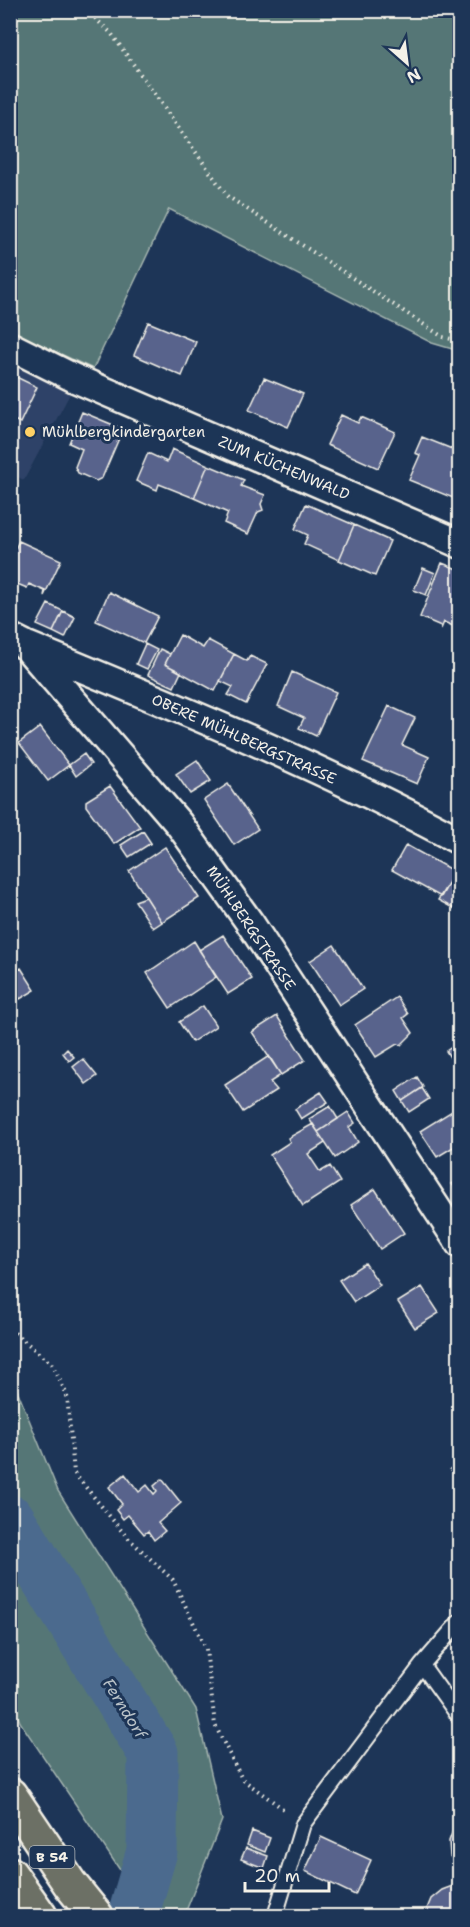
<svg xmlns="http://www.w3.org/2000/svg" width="470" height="1927" font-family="'Shantell Sans',sans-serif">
<rect width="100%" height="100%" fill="#1d3557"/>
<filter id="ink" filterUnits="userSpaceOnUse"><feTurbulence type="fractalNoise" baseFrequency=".0167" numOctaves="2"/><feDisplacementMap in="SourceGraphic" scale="12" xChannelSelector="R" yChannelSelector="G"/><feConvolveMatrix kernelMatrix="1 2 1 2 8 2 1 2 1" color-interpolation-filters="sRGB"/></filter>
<g filter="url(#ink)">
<!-- built -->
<path fill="#2f4367" d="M11,362L72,390L24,480L11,474Z"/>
<!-- green -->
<path fill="#557676" stroke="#a4b4af" stroke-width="1.5" d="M11,10L459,11V351L432,343L169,209L93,369L11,331Z
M11,1375L58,1491L196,1709L222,1820L184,1916H151L20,1722L11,1698Z"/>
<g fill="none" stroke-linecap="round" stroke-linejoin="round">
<!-- river -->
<path stroke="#4b6b8e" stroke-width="51" d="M10,1520L153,1753L152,1851L133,1916"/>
</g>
<!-- building -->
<path fill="#58648c" stroke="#f4f1e8" stroke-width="1.5" d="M148,322L196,342L182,376L134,355Z
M10,374L37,387L20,423L10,418Z
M264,378L303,394L288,427L249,410Z
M82,412L123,429L102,478L96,481L78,473L75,467L82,449L69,443Z
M341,415L358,423L361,417L395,432L378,468L327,445Z
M422,437L457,451L455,456L460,458L458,500L409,480L420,455L415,453Z
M172,449L208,465L194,498L159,484L157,490L136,481L148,453L167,462Z
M208,465L244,480L241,486L265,495L261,504L263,510L258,512L248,534L224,523L228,513L194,498Z
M306,504L354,525L339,560L304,544L308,535L295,529Z
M354,525L390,541L375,576L339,560Z
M19,541L61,560L44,596L45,591L29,584L27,588L10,581V559Z
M442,563L460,570V629L444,622L441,629V626L420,617Z
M423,568L435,573L426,595L414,590Z
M109,592L158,616L144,643L96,621Z
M48,604L63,611L53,632L37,625Z
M63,611L75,617L65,638L53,632Z
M180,635L203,648L208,640L234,654L215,691L165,664Z
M145,644L157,650L147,669L136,664Z
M160,649L170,654L165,664L181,672L174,687L148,675Z
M234,654L247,661L250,656L267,664L246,704L228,695L233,687L220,681Z
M292,672L336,692L316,736L299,728L304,718L278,706Z
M389,706L415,718L402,745L429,757L417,784L363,761Z
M40,727L69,765L48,781L19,743Z
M84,754L91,764L76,776L69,765Z
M197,760L211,781L190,794L176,774Z
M228,784L258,829L234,845L204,800Z
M110,786L140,827L114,844L86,806V801Z
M143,831L151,843L129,857L121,845Z
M406,845L455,872L441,897L392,870Z
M165,847L199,898L162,922L129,871Z
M452,877L460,881V912L438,900Z
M146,897L162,922L153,928L135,901Z
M223,935L252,979L228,994L199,950Z
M194,941L216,977L170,1008L147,973Z
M334,945L363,989L339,1005L310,961Z
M21,968L35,990L20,999L10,984V975Z
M397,997L408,1014L403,1018L413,1033L401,1045L397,1044L376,1057L355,1025Z
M203,1006L216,1026L192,1042L179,1022Z
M277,1016L305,1060L281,1075L252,1032Z
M458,1043L460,1069L458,1070L446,1051Z
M67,1049L74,1057L69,1061L63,1053Z
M269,1056L281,1075L270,1082L277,1090L243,1112L225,1085Z
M83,1059L97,1076L86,1084L73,1067Z
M417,1077L423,1087L402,1101L396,1091Z
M422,1088L429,1099L409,1112L402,1101Z
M321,1092L328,1102L301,1119L295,1109Z
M330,1106L338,1119L318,1132L309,1119Z
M460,1106V1143L437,1157L420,1131Z
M348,1112L355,1123L349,1127L358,1142L335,1158L318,1132Z
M313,1124L325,1143L308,1154L320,1172L330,1166L340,1182L303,1206L270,1155L290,1142L288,1138Z
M460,1178V1192L458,1193L452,1184Z
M375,1189L404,1233L380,1249L351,1205Z
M365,1263L380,1285L354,1302L339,1280Z
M422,1287L439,1313L415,1328L398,1302Z
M460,1460V1479L450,1469Z
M125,1474L139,1492L147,1485L154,1494L157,1491L154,1486L162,1479L181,1503L158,1523L165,1531L154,1540L148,1531L144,1534L128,1515L123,1519L116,1510L122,1504L109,1487Z
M460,1821V1871L450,1856L449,1841L454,1828Z
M252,1831L270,1838L265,1852L247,1845Z
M321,1837L371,1860L355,1895L305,1871Z
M246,1848L268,1856L264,1868L241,1859Z
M455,1885L460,1886V1916H424L431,1899L442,1890Z"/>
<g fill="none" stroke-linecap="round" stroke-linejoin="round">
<defs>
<path id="lane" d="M422,1665L460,1718
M275,1916L303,1824L422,1665L460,1621"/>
<path id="street" d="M10,346L74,378L460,544
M10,637L24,644L179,824L250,923L460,1244
M28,646C173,706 322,766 460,841"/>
<path id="highway" d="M10,1795L70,1884L96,1916
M10,1874L40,1916"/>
</defs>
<!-- lane casing -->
<use href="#lane" stroke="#f4f1e8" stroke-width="18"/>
<!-- street casing -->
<use href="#street" stroke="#f4f1e8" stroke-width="32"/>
<!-- highway casing -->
<use href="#highway" stroke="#f4f1e8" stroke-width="38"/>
<!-- path -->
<path stroke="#f4f1e8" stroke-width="4" stroke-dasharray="1.5 4.5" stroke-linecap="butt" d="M86,10L111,33L227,196L443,337L460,341
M433,10L460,19
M10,1329L52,1364L67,1395L74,1473L126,1536L173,1580L206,1649L215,1725L242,1779L286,1811"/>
<!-- lane -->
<use href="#lane" stroke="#1d3557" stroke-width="14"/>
<!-- street -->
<use href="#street" stroke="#1d3557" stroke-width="27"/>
<!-- highway -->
<use href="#highway" stroke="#6c7065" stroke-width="33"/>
</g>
</g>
<!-- markers -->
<circle fill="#ffd166" stroke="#1d3557" stroke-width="2" cx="30" cy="432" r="6"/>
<g text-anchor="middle" stroke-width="6" stroke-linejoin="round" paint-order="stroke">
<!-- shield labels -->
<rect fill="#1d3557" stroke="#b4b9bc" stroke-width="1.5" x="29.5" y="1846" width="45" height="22" rx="4.5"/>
<g font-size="14" font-weight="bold" fill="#f4f1e8">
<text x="52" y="1862">B 54</text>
</g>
<!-- poi labels -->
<g font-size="15" fill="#f4f1e8" stroke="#1d3557" text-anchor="start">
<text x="42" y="437">Mühlbergkindergarten</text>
</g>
<!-- street labels -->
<g font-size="15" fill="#f4f1e8" stroke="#1d3557">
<text transform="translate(284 468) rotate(23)" y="5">ZUM KÜCHENWALD</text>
<text transform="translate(244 739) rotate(24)" y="5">OBERE MÜHLBERGSTRASSE</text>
<text transform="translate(251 928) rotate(56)" y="5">MÜHLBERGSTRASSE</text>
</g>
<!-- water labels -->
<g font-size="16" font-style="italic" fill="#b9c2c8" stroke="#1d3557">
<text transform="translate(125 1708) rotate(58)" y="6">Ferndorf</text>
</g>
</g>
<!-- margin -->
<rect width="470" height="1927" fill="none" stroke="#1d3557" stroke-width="36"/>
<rect x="18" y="18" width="434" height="1891" fill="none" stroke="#f4f1e8" stroke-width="2" filter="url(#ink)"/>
<!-- north arrow -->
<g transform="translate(407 63) rotate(152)" stroke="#1d3557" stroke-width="4.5" paint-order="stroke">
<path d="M0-4.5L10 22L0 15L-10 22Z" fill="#f4f1e8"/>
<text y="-9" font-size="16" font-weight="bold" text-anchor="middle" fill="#f4f1e8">N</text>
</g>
<!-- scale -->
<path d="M245 1882v9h84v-9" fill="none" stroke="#f4f1e8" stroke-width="3"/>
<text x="254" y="1882" font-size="18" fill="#f4f1e8" stroke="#1d3557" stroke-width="4.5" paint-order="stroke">20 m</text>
</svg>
